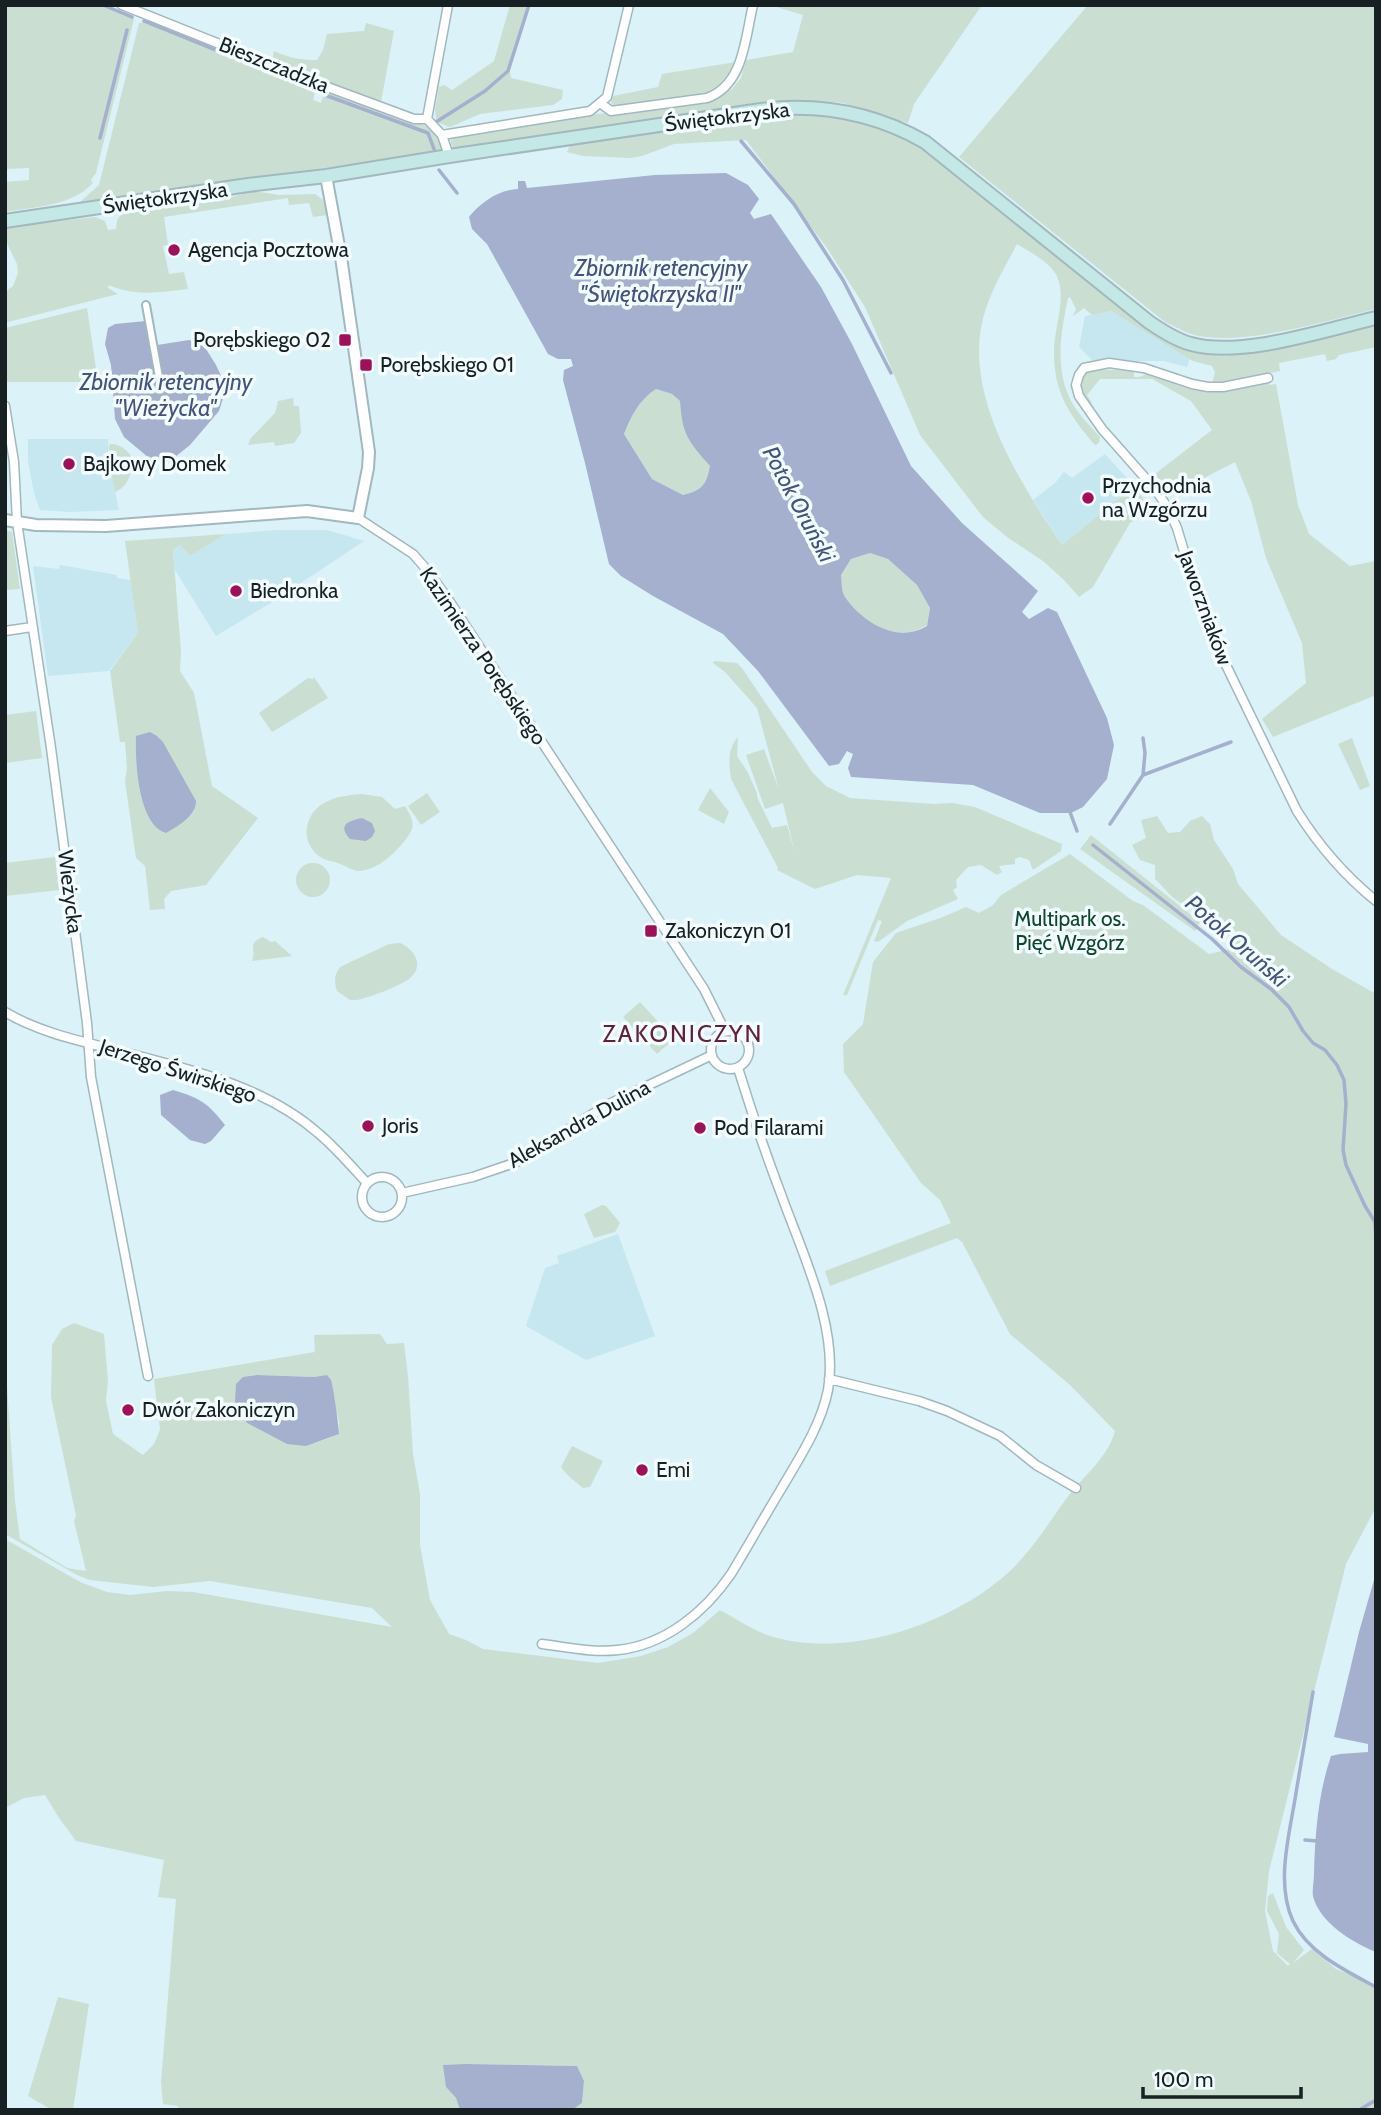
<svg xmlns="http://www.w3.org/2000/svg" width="1381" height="2115" font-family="Cabin,sans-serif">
<rect width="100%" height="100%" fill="#daf2f8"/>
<!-- built -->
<path fill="#c6e7ef" d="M1111,311L1190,358L1187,367L1164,361H1132L1108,358L1093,361L1079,347L1085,316Z
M28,439H108L110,467L119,510L70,512L40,510L34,493L28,461Z
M1105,454L1134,486L1062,545L1033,500L1055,483L1064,472L1072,478Z
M278,530H327L364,541L274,601L216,636L175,570L173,550L180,545L190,556L226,534Z
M60,565L117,575V578L131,580L138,633L109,671L48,676L33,566L59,569Z
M618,1234L655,1336L586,1360L526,1326L545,1268L559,1263L557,1256Z"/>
<!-- green -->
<path fill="#cadfd1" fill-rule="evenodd" d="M5,5H99L134,19L96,173L91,180L93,183C72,206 34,207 5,212V182L29,180V168L5,169Z
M510,5H527L522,27L509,68L511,78L563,90L562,99L553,105L480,114L450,127L439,123L436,119L435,110L439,87L444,85L452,90L494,61Z
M770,5H982L914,104L908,123L843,103L802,100L707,111L462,149L454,148L451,144V140L459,136L596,114L637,111L715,98L732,89L741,78L746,60L793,52L803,15Z
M1088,5H1376V309C1325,321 1256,343 1205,337C1191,336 1178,328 1165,322L959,157Z
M145,18L316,87L313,100L321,103L325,90L424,125C433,130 441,138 441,149L438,152L80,202L99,185L139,23H142Z
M366,23L394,31L381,102L272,62L274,51C289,58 301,60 317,60L323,50L327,34L364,31Z
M736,62L732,74L714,91L617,108L611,103L613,96L658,87L662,74Z
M784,114C826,116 867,120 906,139C919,145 931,155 942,163L1151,332L1174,345L1189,352L1207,355L1225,356L1280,347L1376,325V347L1339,355L1336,359L1327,361L1325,354L1279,363L1280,371L1212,384L1215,372L1212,366L1193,361L1111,311L1092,315L1084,308L1073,316L1076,309L1070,297L1068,298C1061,332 1055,364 1069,397C1076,412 1089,425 1100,437L1099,443L1095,445C1070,416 1054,393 1054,353C1053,328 1071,290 1052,269C1044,259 1028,251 1017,244C1003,271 986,298 981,328C968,402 1022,486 1062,545L1134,486L1152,511L1130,523L1093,587L1079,597L1064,580L1043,561L1007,537L983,517L920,435L865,307L827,248L746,140L674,144L642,156L630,158L583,156L567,152L570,145Z
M254,191L279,195L315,194L323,200L328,215L313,217L309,203L289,205L288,198L164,217L168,245L163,246L169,274L184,272L188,289C160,292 136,297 109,285L108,288L118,294L8,322L5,320V292L13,286L18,273L17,264L5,239V227L95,217L105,221L108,230L116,229C117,221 116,217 125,213L224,199Z
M87,308L98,382H7L5,371V328Z
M1095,369L1134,371V377H1139L1147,374C1168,381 1194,394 1217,392C1234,391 1251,386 1267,382L1270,385L1276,384L1298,505L1309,534L1350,566L1376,561V695L1273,737L1262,719L1306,683L1302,643L1266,558L1251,501L1235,462L1171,495L1155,474L1212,430L1191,401L1152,379H1100L1087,395L1092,403H1088L1083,395L1081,381L1087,373Z
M656,389L672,394L680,401C682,433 689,442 710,466C706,486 702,490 683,495L652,479L624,434C632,415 639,400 656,389Z
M293,398L294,406H299L301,433L294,443L275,446L274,442L248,445L251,438L275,413L278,401Z
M110,444C121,444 129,451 134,461C130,474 129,486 115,492L110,467L109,447Z
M5,530L12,532L20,589L5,590Z
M226,534L190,556L180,545L173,550L181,652L180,671L194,693L212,786L258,818L206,885L171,891L164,899L165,909L150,910L145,866L136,858L125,781L127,768L125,742H120L110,671L138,633L125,541Z
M870,553L888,559L917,585L930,608L927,625C898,644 863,624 845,597C841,591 842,582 841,575L851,559Z
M714,661L737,663L742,668L812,772L826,786L850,798L934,804L952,803L975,807L1062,844L1061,851L1033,870L1029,860L1020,857L1015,859V864L999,866L1002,872L997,875L981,865L968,867L956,880L957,887L953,890L958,899L907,921L878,942L874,941L882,921L878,920L847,995H843L891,878L857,875L815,889L777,870L778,868L731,779C729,765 727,749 738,737L737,756L747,771L757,793V797L772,828L787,825L795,853L783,803L765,809L746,755L764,749L779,790L757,708L725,672L713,663Z
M314,677L328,698L272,732L259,713L308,678L313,679Z
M36,711L42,758L5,763V715Z
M1352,738L1370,786L1360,790L1338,744Z
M710,788L729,812L724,824L698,810Z
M427,793L440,812L421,825L408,806Z
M362,794L382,797L395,809L405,806C416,824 415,828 402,844C392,856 375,871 358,871C350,870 345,865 338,863C333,861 327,861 322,858C299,844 303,813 326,802C337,796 350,795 362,794Z
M1157,816L1168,833L1180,832L1190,821L1202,816L1210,824L1214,840L1233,869L1238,884L1281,935L1332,969L1376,994V1507L1346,1564L1269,1871L1265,1911L1273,1951L1288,1966L1290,1964L1277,1953L1279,1934L1267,1911L1268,1896L1273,1893L1286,1927L1304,1950L1293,1963L1312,1949L1336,1969L1376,1985V2110H572L582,2103L584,2081L577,2066L467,2064L446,2087L456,2098L460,2110H178V2106L163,2104L161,2082L176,1899L158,1897L164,1860L76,1841L59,1818L45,1795L24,1798L5,1808V1539L80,1582L107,1592L130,1595L167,1591L193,1592L392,1627L372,1608L210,1581L153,1587L90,1580L77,1575L5,1534V1358L15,1501L20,1539L67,1568L86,1571L74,1521L76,1516L51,1397L52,1345L62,1329L74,1323L104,1334L108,1381L106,1401L113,1434L143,1455L154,1444L160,1430L154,1379L315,1352L314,1335L380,1334L387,1344L404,1343L408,1376L413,1454L420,1494V1545L430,1600L449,1634L466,1640L483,1649L598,1663L641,1656L668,1647L693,1633L720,1610C735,1618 751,1629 767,1635C844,1661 952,1625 1010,1571C1032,1550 1048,1524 1066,1499C1082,1477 1108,1458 1115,1431L1070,1385L1010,1334L962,1242L957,1238L830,1286L825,1271L951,1223L940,1200L921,1183L844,1072L843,1044L863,1024L873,962L896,933L943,917L966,907L979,913L993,905L1001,895L1070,854L1133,901L1143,905L1209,954L1234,948L1235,944C1227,929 1190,910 1175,899C1168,894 1162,885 1155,879V865L1140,860L1132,845L1146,838L1141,820ZM257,1375L314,1377L327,1375L339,1421V1434C294,1453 288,1444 247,1423Z
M1091,835L1200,922L1195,931L1080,849Z
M55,857L59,890L5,896V863Z
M296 880a17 17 0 1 1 34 0a17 17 0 1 1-34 0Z
M263,937L271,942L275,941L292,956L252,961C257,949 246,944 263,937Z
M400,943C414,949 425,965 410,978C403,985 368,998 357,1000H350L337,991C334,982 334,975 340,967L389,944Z
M640,1002L674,1039L657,1054L623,1017Z
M602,1205L606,1206L620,1223L615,1232L594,1238L584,1214Z
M572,1446L603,1461L590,1487L583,1488C577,1483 564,1473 561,1467Z
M58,1997L89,2004L73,2110H52L28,2096Z"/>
<!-- water -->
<path fill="#a5afce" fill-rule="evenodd" d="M726,173L748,185L759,199L750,213L754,219L771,214L821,287L852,344L911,466L962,523L1038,591L1022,612L1029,619L1048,608L1057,612L1107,718L1114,745L1107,779L1083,807L1071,813H1040L973,785L851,777L848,768L853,754L847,751L839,764L829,766L758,671L723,634L653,596L621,576L609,564L585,463L563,380L564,370L573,366L571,359H558L548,354L487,244L472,229L469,217C481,202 499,190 518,189V181H525L527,188L655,175ZM656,389L672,394L680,401C682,434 688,441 710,466C706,486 702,490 683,495L652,479L624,434C631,416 639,400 656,389ZM870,553L888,559L917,585L930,608L927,626C898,644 863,623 845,597C841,591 842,582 841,575L851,559Z
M146,321L151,346L189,340L198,343L206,349L216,365L223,380L225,392L219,411L190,445L170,461L162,463L149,458L124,437L115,419L111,365L105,344L108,328L115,324Z
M150,732L157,736L163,742L196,801C196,816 178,826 166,833C138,825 135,761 136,736Z
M362,818L372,823L375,831L372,837L366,841L350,839C337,825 348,821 362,818Z
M173,1090C200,1098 208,1103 225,1125L211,1141L205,1144L190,1140L161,1115L160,1095Z
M257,1375L314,1377L327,1375C328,1377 330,1378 331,1380C333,1385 339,1427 339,1434L306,1446L287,1444L247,1423L235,1401L236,1384L243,1377Z
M1376,1573V1952C1353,1943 1319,1922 1313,1896C1312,1889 1314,1881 1314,1874C1315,1835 1318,1794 1331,1756L1340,1754L1368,1752V1744L1334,1737L1359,1632Z
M467,2064L577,2066L584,2081L582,2103L572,2110H460L456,2098L446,2087L443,2065Z"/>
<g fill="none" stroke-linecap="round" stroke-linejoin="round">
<!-- stream -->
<path stroke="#a5afce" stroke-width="3.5" d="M103,5L132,17
M144,21L314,90
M325,95L428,133L434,149
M436,122L485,91L508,71L529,5
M100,138L127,30
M741,141L794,204L843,280L891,373
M439,170L457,193
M1143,775L1231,742
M1070,812L1077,831
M1110,824L1143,775L1145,753L1143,738
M1093,845L1212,939L1241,967L1271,989L1289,1007L1303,1031L1313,1043L1325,1050L1337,1065L1344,1080L1346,1104L1343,1150L1346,1165L1365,1206L1375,1222L1376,1240
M1313,1692C1307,1726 1302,1759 1296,1793C1290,1833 1275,1882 1293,1921C1308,1953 1346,1971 1376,1987
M1305,1840L1317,1841
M1359,2110L1376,2100"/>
<defs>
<path id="pedestrian" d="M146,305L159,377"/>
<path id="minor" d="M122,5L322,85L414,119H427
M600,103L611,111L707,98C744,85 745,38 753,5
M427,119L448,5
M427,119L442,135L449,156
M442,135L590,111L607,97L629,5
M1268,378L1223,387H1208L1192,384L1144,368L1109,363L1084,368L1079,375L1076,385L1079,396L1102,429L1155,489L1168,508L1177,528L1206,624L1297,811C1319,846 1344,875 1376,901
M5,406L14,462L17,522L51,748L87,1023L91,1077L148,1376
M358,518L413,554L427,570L448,599L704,989L725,1031
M5,631L32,627
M5,1012C42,1034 86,1042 127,1053C193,1070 266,1087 318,1133C336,1148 351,1166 367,1183
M711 1050a19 19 0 1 1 38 0a19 19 0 1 1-38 0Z
M362 1197a20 20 0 1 1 40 0a20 20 0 1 1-40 0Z
M402,1193L473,1177L517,1162L607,1105L712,1055
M829,1379L919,1401L947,1411L1000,1436L1036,1465L1076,1488
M542,1644C567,1647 592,1653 618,1650C665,1645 705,1612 731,1574C748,1546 763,1519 780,1491C798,1460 821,1426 828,1390C839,1327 802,1253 781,1194C765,1152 751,1110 738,1068"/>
<path id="tertiary" d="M5,520L36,525L106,526L307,511L358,518L368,468L369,452L341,257L326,176"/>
<path id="secondary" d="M5,221L248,185L326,176L449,156L761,110C819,103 874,113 925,142L1149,322C1162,331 1176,340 1191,344C1241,358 1325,330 1376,318"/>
</defs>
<!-- pedestrian casing -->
<use href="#pedestrian" stroke="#a2b8be" stroke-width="10"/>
<!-- minor casing -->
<use href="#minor" stroke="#a2b8be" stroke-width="11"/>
<!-- tertiary casing -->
<use href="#tertiary" stroke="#a2b8be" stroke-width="14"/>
<!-- secondary casing -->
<use href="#secondary" stroke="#a2b8be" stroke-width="16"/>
<!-- pedestrian -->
<use href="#pedestrian" stroke="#fff" stroke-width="6"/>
<!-- minor -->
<use href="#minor" stroke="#fff" stroke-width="8"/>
<!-- tertiary -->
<use href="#tertiary" stroke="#fff" stroke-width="10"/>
<!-- secondary -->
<use href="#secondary" stroke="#c4e8e5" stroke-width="12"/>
</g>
<!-- markers -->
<g fill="#9f105a" stroke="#f3fcff" stroke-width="2.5">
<circle cx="174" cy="250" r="7"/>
<rect x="338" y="333" width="14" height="14" rx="3.5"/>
<rect x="359" y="358" width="14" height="14" rx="3.5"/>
<circle cx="69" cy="464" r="7"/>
<circle cx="1088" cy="498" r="7"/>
<circle cx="236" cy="591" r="7"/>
<rect x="644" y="924" width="14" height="14" rx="3.5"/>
<circle cx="368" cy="1126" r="7"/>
<circle cx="700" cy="1128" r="7"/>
<circle cx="128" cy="1410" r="7"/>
<circle cx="642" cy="1470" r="7"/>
</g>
<g text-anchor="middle" stroke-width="7" stroke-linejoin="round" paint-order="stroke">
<!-- street labels -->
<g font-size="21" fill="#172022" stroke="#f3fcff">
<text transform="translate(274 65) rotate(22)" y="7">Bieszczadzka</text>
<text transform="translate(727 117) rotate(-7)" y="7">Świętokrzyska</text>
<text transform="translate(165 198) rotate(-8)" y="7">Świętokrzyska</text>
<text transform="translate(1205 608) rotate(70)" y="7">Jaworzniaków</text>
<text transform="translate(483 656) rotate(56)" y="7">Kazimierza Porębskiego</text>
<text transform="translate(70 892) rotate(83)" y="7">Wieżycka</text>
<text transform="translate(178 1071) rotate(18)" y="7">Jerzego Świrskiego</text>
<text transform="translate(579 1124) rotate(-29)" y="7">Aleksandra Dulina</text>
</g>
<!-- poi labels -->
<g font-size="21" fill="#172022" stroke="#f3fcff" text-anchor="start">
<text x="188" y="257">Agencja Pocztowa</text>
<text x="331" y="347" text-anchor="end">Porębskiego 02</text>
<text x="380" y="372">Porębskiego 01</text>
<text x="83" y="471">Bajkowy Domek</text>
<text x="1102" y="493">Przychodnia<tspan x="1102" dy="24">na Wzgórzu</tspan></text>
<text x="250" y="598">Biedronka</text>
<text x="665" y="938">Zakoniczyn 01</text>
<text x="382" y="1133">Joris</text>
<text x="714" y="1135">Pod Filarami</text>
<text x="142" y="1417">Dwór Zakoniczyn</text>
<text x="656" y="1477">Emi</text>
</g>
<!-- park labels -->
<g font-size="21" fill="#0c462b" stroke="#f3fcff">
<text x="1070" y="926">Multipark os.<tspan x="1070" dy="24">Pięć Wzgórz</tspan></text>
</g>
<!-- water labels -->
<g font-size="23" font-style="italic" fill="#45517e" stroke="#f3fcff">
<text x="661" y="276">Zbiornik retencyjny<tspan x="661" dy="26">"Świętokrzyska II"</tspan></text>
<text x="166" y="390">Zbiornik retencyjny<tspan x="166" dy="26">"Wieżycka"</tspan></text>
<text transform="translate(799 504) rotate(62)" y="8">Potok Oruński</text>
<text transform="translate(1237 941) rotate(41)" y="8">Potok Oruński</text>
</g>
<!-- quarter labels -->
<g font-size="24" letter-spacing="2" fill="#62203b" stroke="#f3fcff">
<text x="683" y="1042">ZAKONICZYN</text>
</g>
</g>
<!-- border -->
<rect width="1381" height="2115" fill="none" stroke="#172022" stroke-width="14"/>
<!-- scale -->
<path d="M1143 2087v10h158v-10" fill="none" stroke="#172022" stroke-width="3.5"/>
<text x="1154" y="2087" font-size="21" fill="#172022" stroke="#f3fcff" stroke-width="5" paint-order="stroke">100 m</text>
</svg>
